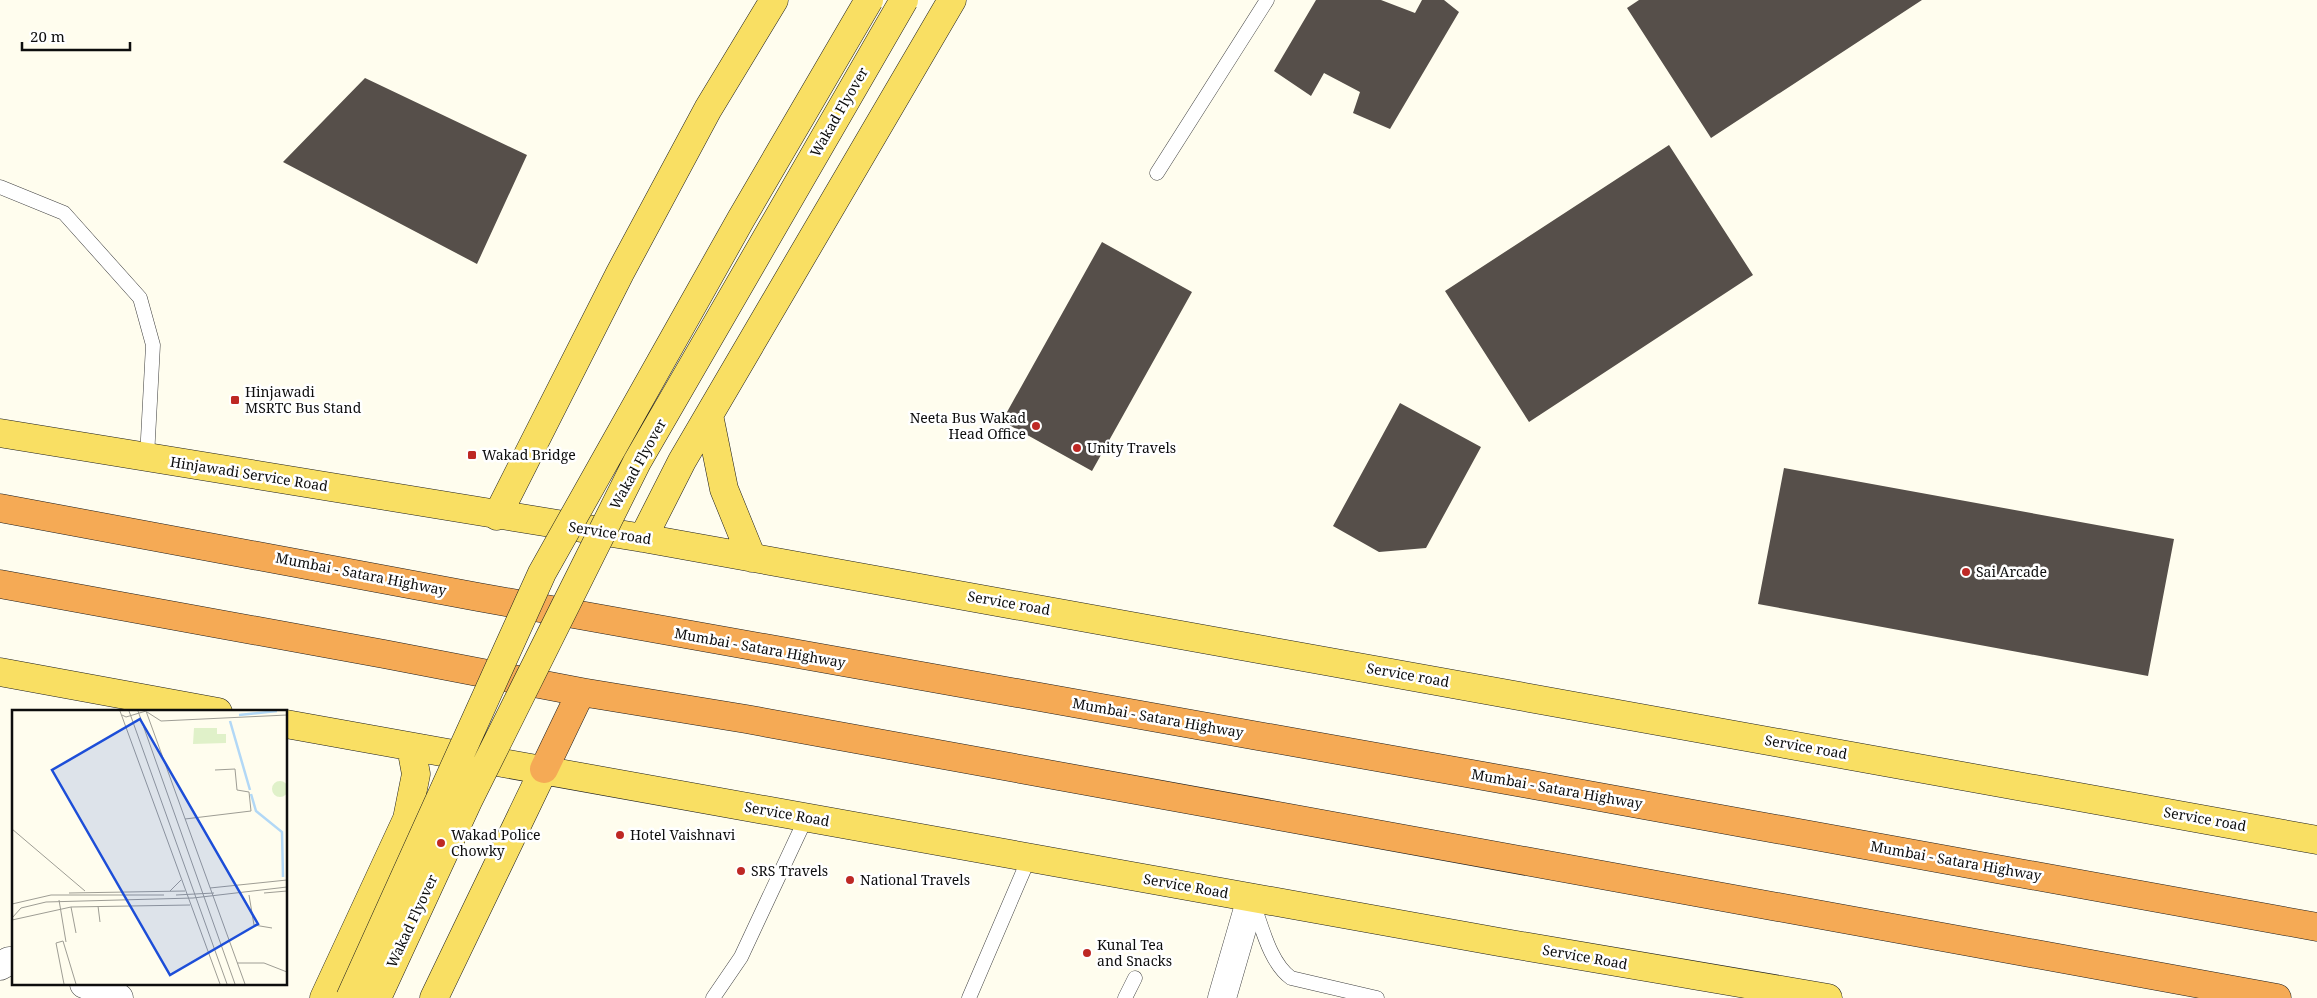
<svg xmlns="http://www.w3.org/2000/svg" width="2317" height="998" font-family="'Noto Serif',serif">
<rect width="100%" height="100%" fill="#fffdee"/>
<!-- building -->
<path fill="#564f4a" d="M1316,0H1381L1415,13L1422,0H1444L1459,12L1390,129L1353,113L1360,92L1324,73L1311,96L1274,71Z
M1639,0H1922L1711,138L1627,8Z
M365,78L527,155L477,264L283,162Z
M1669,145L1753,275L1529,422L1445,291Z
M1102,242L1192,292L1092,471L1002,421Z
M1400,403L1481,447L1426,548L1379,552L1333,526Z
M1784,468L2174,539L2148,676L1758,604Z"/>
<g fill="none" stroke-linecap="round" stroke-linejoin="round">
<defs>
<path id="lane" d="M1157,173L1267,0
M0,187L64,213L140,298L153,345L147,457
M1253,903C1262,927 1270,963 1291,978L1377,998
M713,998L741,957L806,818
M969,998L1029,858
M1125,998L1135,978"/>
<path id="street" d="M0,966L9,961H14
M84,984L119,998
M1222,998L1251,898"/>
<path id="primary" d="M709,415L724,489L752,558
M0,433L643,538L2317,840
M497,516L620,273L708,109L774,0
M643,538L682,461L952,0
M0,672L218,712
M286,724L1499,942L1828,998
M324,998L407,819L416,774L411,747
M434,998L544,769"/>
<path id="highway" d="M0,508L478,597L1528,784L2317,927
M0,584L384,654L581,692L746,719L2277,998
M544,769L581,692"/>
</defs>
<!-- lane casing -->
<use href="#lane" stroke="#404040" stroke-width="15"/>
<!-- street casing -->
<use href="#street" stroke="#404040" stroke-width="29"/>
<!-- primary casing -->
<use href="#primary" stroke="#1e1e1e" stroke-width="29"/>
<!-- highway casing -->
<use href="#highway" stroke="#1e1e1e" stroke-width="29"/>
<!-- lane -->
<use href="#lane" stroke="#fff" stroke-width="14"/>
<!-- street -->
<use href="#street" stroke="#fff" stroke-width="28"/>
<!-- primary -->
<use href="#primary" stroke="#f9df63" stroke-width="28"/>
<!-- highway -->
<use href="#highway" stroke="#f5aa55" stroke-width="28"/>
<defs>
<path id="primary-bridge" d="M350,998L542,573L741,219L869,0
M377,998L469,799L637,462L904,0"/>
</defs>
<!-- primary-bridge casing -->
<use href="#primary-bridge" stroke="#1e1e1e" stroke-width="29" stroke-linecap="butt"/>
<!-- primary-bridge -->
<use href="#primary-bridge" stroke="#f9df63" stroke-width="28"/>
</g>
<!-- markers -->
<g fill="#be2824" stroke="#fff" stroke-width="2">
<rect x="230" y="395" width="10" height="10" rx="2.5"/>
<circle cx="1036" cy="426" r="5"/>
<circle cx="1077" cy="448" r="5"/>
<rect x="467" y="450" width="10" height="10" rx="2.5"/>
<circle cx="1966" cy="572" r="5"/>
<circle cx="620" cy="835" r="5"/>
<circle cx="441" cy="843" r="5"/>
<circle cx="741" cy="871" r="5"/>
<circle cx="850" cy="880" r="5"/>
<circle cx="1087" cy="953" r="5"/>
</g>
<g text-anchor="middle" stroke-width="5" stroke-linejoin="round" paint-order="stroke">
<!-- street labels -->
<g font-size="14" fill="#0d0d0d" stroke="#fff">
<text transform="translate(839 112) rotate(-60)" y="5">Wakad Flyover</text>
<text transform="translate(638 464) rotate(-61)" y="5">Wakad Flyover</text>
<text transform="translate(249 474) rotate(9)" y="5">Hinjawadi Service Road</text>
<text transform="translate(610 533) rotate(9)" y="5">Service road</text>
<text transform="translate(361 574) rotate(11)" y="5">Mumbai - Satara Highway</text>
<text transform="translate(1009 603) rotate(10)" y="5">Service road</text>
<text transform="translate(760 648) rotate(10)" y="5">Mumbai - Satara Highway</text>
<text transform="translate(1408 675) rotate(10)" y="5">Service road</text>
<text transform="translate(1158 718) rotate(10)" y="5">Mumbai - Satara Highway</text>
<text transform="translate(1806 747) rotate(10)" y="5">Service road</text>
<text transform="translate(1557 789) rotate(10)" y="5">Mumbai - Satara Highway</text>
<text transform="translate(787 814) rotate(10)" y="5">Service Road</text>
<text transform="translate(2205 819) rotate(10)" y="5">Service road</text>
<text transform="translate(1956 861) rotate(10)" y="5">Mumbai - Satara Highway</text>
<text transform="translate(1186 886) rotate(10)" y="5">Service Road</text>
<text transform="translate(412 921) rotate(-65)" y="5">Wakad Flyover</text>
<text transform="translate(1585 957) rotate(10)" y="5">Service Road</text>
</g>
<!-- poi labels -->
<g font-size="14" fill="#0d0d0d" stroke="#fff" text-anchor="start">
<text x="245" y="397">Hinjawadi<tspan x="245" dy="16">MSRTC Bus Stand</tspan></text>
<text x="1026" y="423" text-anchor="end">Neeta Bus Wakad<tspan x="1026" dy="16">Head Office</tspan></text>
<text x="1087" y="453">Unity Travels</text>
<text x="482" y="460">Wakad Bridge</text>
<text x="1976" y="577">Sai Arcade</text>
<text x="451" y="840">Wakad Police<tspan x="451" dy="16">Chowky</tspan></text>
<text x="630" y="840">Hotel Vaishnavi</text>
<text x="751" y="876">SRS Travels</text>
<text x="860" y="885">National Travels</text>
<text x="1097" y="950">Kunal Tea<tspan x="1097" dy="16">and Snacks</tspan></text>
</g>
</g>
<!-- overview -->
<g transform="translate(12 710)">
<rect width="275" height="275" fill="#fffdee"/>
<path d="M182,18H205V24H214V33L181,34ZM260 79a8 8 0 1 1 16 0a8 8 0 1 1-16 0Z" fill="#e0f1c9"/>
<path fill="none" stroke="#b2d8f6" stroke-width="2.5" d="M227,5L265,1M218,11L238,80M239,84L244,101L270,122L271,167"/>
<path fill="none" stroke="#9e9d94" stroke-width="1" d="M108,1L208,274M117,1L215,274M126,1L223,274M134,1L233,274M135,2L149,11L275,5M110,5L114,7L134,1M173,109L239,101L237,82L225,80L223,59L203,60M0,119L73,181M198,178L275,170M158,181L169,170M57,183L173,181M252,183L275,181M164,185L202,183M237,185L242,215L260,218M47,190L54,232M0,194L39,185H152M86,196L88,212M59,197L64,223M0,208L9,198L34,192L181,188L275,177M0,210L59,197L178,195M225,253H252L275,262M52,274L44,233L51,231L64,274"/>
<path fill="#1d4ed8" fill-opacity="0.15" stroke="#1d4ed8" stroke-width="2.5" d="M128,9L246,214L158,265L40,60Z"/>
<rect width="275" height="275" fill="none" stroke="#0d0d0d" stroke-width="2.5"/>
</g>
<!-- scale -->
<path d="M22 42v8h108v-8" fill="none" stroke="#0d0d0d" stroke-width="2.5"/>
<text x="30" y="42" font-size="15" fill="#0d0d0d" stroke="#ffffff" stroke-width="4" paint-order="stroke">20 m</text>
</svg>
